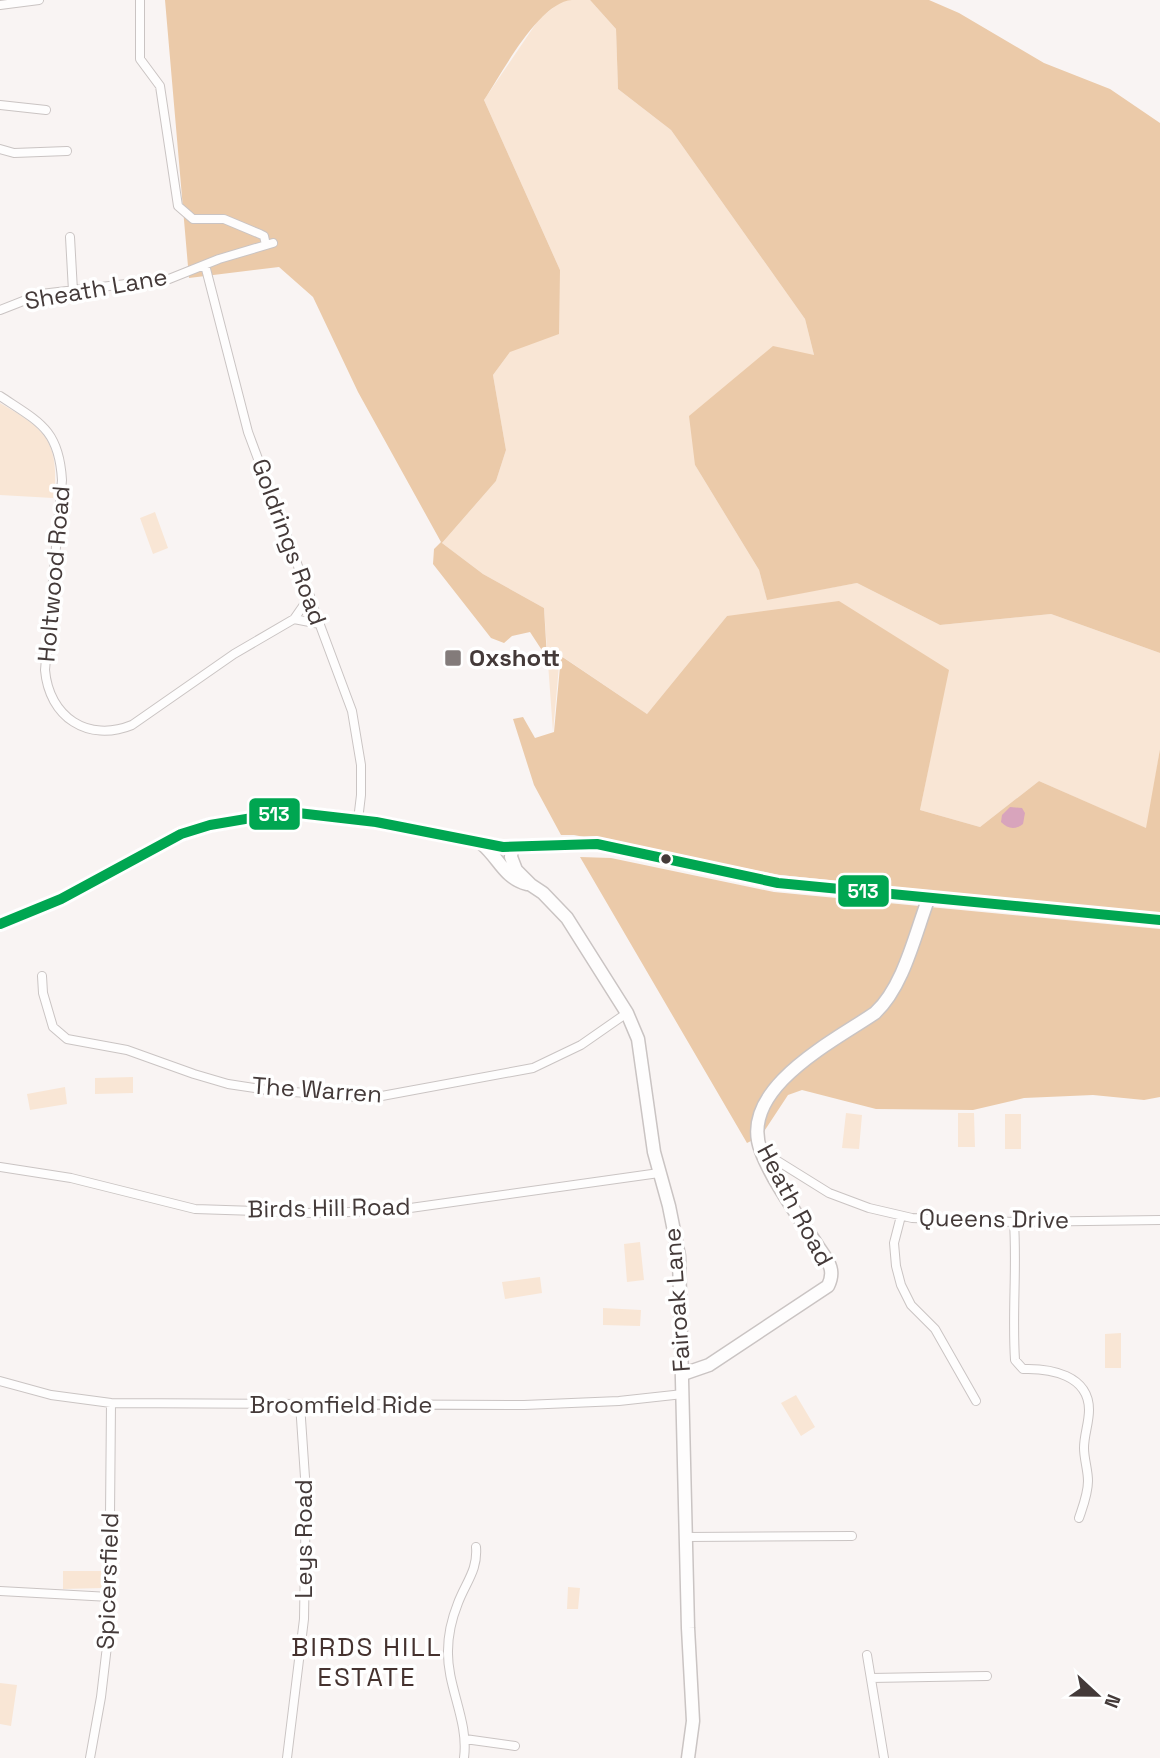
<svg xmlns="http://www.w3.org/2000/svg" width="1160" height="1758" font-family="'Space Grotesk',sans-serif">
<rect width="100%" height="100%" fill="#f9f4f3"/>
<!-- green -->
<path fill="#f9e6d5" d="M563,0H590L616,29L618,89L671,130L805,319L814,355L695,465L759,570L767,599L857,583L940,625L1051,614L1160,653V749L1147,829L1039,781L980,827L920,810L948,670L727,616L647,714L560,655L553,732L544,608L483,574L442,543L496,481L506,450L493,375L510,352L560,270L484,100L539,19Z
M0,403C30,421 54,432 55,471C55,481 56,489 53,498L0,495Z
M155,512L168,548L153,554L140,518Z
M133,1077V1093L95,1094V1078Z
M65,1087L67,1104L30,1110L27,1094Z
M846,1113L862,1115L859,1149L842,1148Z
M958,1113H974L975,1147H958Z
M1005,1114H1021V1149H1005Z
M640,1242L644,1280L627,1282L624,1244Z
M540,1277L542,1293L505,1299L502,1282Z
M603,1308L641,1310L640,1326L603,1325Z
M1121,1333V1368H1105V1334Z
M796,1395L815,1427L801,1436L781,1403Z
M63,1571H103V1588L63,1589Z
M568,1587L580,1588L578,1609H567Z
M0,1683L17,1685L11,1726L0,1724Z"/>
<!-- forest -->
<path fill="#ebcaa9" d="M165,0H572C539,2 502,73 484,100L560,270L559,334L510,352L493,375L506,450L496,481L442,543L483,574L544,608L547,658L530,632L512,636L504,643L491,638L433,564L434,549L441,542L358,392L313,297L279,267L189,278Z
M590,0H929L959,13L1044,63L1110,89L1160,123V653L1051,614L940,625L857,583L767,600L759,570L695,465L689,416L773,346L814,355L805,319L671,130L618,89L616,29Z
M839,601L949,670L920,810L980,827L1039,781L1146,828L1160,749V914L780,875L574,835H561L534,785L513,719L523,717L535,738L554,732L561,656L647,714L727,616Z
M580,857L611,858L774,892L1160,929V1097L1144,1100L1093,1095L1024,1098L973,1110L876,1109L802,1090L788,1095L761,1136L747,1143Z"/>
<!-- water -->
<path fill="#d8a4bc" d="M1010,807L1022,808L1025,813L1023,824C1015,830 1008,829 1001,822L1002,815Z"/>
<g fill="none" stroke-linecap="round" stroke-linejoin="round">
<defs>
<path id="minor" d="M140,0V59L160,86L178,206L193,219H224L260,234L264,236L266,245
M0,5L39,0
M0,105L46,110
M0,149L14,153L67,151
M70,237L73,291
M205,265L248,432L352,711L361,765V795L358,820
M0,310L41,294L169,279L219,259L273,243
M0,396C39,422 59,429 62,480L45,670C49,717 88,743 132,725L234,654L294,619L310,596
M294,619L320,624
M42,976L43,993L53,1027L67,1039L127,1050L194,1074L228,1084L267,1090L371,1098L533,1068L581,1045L627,1013
M763,1152L829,1193L869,1208L912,1218L1014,1222L1160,1220
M0,1167L71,1178L195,1209L312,1213L389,1211L659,1173
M901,1216L894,1243L896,1266L901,1285L911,1305L935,1329L976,1401
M1014,1222C1017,1269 1012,1314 1015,1360L1023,1369C1050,1368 1089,1375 1089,1410C1089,1423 1084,1435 1084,1448C1084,1459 1088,1470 1088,1481C1088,1494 1083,1506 1079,1518
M0,1381L51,1395L111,1403L524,1405L619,1401L683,1394
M686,1537L852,1536
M0,1591L110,1597
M867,1655L884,1758
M871,1678L987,1676
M465,1739L515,1746
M90,1758L101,1697L109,1629L111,1403
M287,1758L304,1619L306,1492L300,1404
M464,1758C469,1721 447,1687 448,1651C448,1634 452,1618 458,1603C466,1582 478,1570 476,1547"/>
<path id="secondary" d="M482,844C499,858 504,878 527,884
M512,847L511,857L516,870L531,885L543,893L567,918L627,1013L638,1039L654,1152L669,1206L679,1256L688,1628L693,1721L688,1758
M683,1374L709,1365L828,1286C836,1270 828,1261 819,1248C801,1220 772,1181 761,1151C737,1089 834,1041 875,1013C904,986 915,934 929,897"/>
<path id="primary" d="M0,924L61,899L181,834L210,825L275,814L298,813L376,822L503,847L597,844L778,883L1160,920"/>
</defs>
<!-- minor casing -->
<use href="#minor" stroke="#cac4c3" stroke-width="10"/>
<!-- secondary casing -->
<use href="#secondary" stroke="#cac4c3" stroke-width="15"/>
<!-- primary casing -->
<use href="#primary" stroke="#d4d0d0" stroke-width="15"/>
<!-- minor -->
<use href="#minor" stroke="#fefdfd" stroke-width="8"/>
<!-- secondary -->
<use href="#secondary" stroke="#fefdfd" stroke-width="12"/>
<!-- primary -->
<use href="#primary" stroke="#eee5e6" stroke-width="12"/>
<defs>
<path id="bus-1" d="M0,924L61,899L181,834L210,825L275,814L298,813L376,822L503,847L597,844L778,883L1160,920"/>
</defs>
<!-- bus-1 casing -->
<use href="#bus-1" stroke="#fff" stroke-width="16"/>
<!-- bus-1 -->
<use href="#bus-1" stroke="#00a651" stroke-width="10"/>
</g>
<!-- markers -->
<rect fill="#837b7a" stroke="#fff" stroke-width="2.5" x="444" y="649" width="18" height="18" rx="3.5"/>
<circle fill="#443a39" stroke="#fff" stroke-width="2.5" cx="666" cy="859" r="6"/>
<g text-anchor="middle" stroke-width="7" stroke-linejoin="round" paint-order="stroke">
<!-- street labels -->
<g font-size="24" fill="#443a39" stroke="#fff">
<text transform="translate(96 289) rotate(-10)" y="8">Sheath Lane</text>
<text transform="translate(289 542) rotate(70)" y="8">Goldrings Road</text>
<text transform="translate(54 574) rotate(-85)" y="8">Holtwood Road</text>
<text transform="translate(317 1090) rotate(4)" y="8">The Warren</text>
<text transform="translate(795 1205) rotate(62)" y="8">Heath Road</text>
<text transform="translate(329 1208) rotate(-1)" y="8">Birds Hill Road</text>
<text transform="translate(994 1219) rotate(1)" y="8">Queens Drive</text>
<text transform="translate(677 1300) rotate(-94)" y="8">Fairoak Lane</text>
<text x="341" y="1413">Broomfield Ride</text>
<text transform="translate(304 1539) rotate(-90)" y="8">Leys Road</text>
<text transform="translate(108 1581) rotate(-88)" y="8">Spicersfield</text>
</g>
<!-- poi labels -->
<g font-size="24" font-weight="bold" fill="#443a39" stroke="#fff" text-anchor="start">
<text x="469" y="666">Oxshott</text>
</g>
<!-- neighbourhood labels -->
<g font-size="26" letter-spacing="2" fill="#45322f" stroke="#fff">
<text x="367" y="1656">BIRDS HILL<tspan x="367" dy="30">ESTATE</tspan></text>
</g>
</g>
<g stroke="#fff" stroke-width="2.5">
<rect x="248" y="797" width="53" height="34" rx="7" fill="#00a651"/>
<rect x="837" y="874" width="53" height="34" rx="7" fill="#00a651"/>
</g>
<g font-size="19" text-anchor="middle" font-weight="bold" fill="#fff">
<text x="274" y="821">513</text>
<text x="863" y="898">513</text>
</g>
<!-- north arrow -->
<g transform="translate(1097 1695) rotate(112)" stroke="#ffffff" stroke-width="5" paint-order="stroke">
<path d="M0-5L12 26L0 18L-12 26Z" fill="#443a39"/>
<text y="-10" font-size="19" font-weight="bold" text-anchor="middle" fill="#443a39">N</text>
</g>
</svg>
